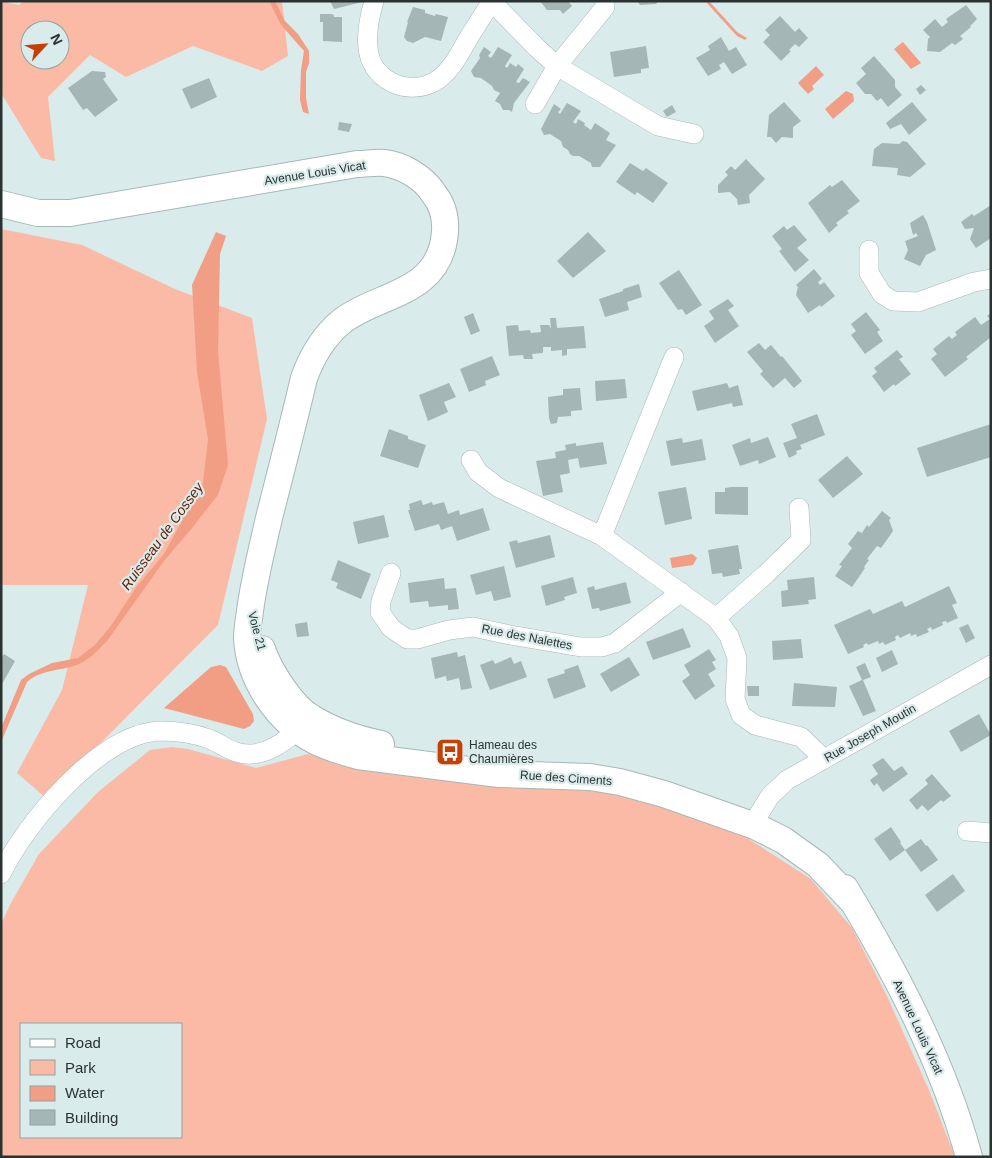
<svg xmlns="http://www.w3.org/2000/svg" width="992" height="1158" font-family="Helvetica,sans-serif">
<rect width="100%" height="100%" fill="#d9ebeb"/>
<!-- green -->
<path fill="#fbbaa5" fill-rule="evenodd" d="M1,1L19,5L24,1H282L288,56L262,71L193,46L126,77L90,55L48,97L55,161L41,158L1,93ZM30,30H60V60H30Z
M1,229L82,245L175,289L252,318L267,419L218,625L46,798L17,773L62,690L88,585H1Z
M172,747L188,749L256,768L308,754L353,767L629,795L738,832L811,879L852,928L887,996L929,1090L955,1157H1V924L11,903L39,854L98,792L150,750ZM21,1024H181V1137H21Z"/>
<!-- water -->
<path fill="#f29e84" d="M269,1H275L285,21L298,34L309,51V63L306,72V98L309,114L303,112L300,100L301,70L304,51L281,25Z
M705,1H709L737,32L747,38L745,40L737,36Z
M903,42L921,63L911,69L894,49Z
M816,66L824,75L812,86L814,89L808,94L798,83Z
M846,91L853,94L854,101L833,119L825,109Z
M216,232L226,236L220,254L218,351L228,465L218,495L192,528L164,561L107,641C99,649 90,659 79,664C63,671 41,669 27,682L1,742V728L21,680L29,674L52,663L78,658L95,645L110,627L137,586L164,554L203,482L208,439L197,372L192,285Z
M692,554L697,558L693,565L672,568L670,558Z
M220,665L226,667L253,714L254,721L250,726L244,729L164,708L211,667Z"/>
<!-- building -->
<path fill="#a5b6b6" d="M330,1H362V2L334,9Z
M540,1H568L572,6L563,14L560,10H547Z
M637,1H658L656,4L640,5Z
M966,5L977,19L970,26L971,27L960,36L963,39L955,45L952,43L940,52L927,51L928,39L930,37L923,30L935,19L942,27L948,22L946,19Z
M413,7L425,10V13L435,16L436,14L448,17L441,41L425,37L413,43L407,41L404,37L408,22H407Z
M320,14H331L334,15V17H342V42L323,41V22H320Z
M780,16L795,32L799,28L808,38L799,47L795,44L789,50L791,51L781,61L763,42L770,35L765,30Z
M721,37L729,51L736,47L747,65L732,74L724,62L719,65L721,69L708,76L696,58L710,50L708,46Z
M646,46L649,68L641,69V73L614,77L610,52Z
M484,47L491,52L488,56L491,58L498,47L512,55L505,66L507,68L510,63L516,67L518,64L524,69L516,82L519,83L523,78L530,82L514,103L512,112L509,110H503L500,104L495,101L500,93L494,90L492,86L481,78L474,77L471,71L480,58L479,55Z
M874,56L895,80V87L902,95L888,107L881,98L877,101L871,94H865L856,83L866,74L861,68Z
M92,71L105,72L106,77L103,79L118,100L95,117L87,108L83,110L68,88Z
M209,78L217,97L191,109L182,89Z
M921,85L926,90L920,95L916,89Z
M784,102L801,121L793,127V138L782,137L776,143L771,137H767L769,115Z
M912,102L927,120L909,135L901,124L890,129L886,123Z
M567,103L581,111L573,122L576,124L578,119L585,123L584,125L591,130L595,123L610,133L606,140L616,145L600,167H592L591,163L579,156H573L570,154L568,150L563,147L561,141L550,134L544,135L541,129L554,104L561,109L558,112L560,114Z
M672,105L676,112L667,117L663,111Z
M339,122L352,124L349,132L338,130Z
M903,141L907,142L926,164L910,177L897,175L898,168L872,166L874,149L882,143L899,144Z
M746,159L765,179L749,195L750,203L738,205L737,199L730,192L718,193V185L728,175L725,172L731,166L735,170Z
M630,163L643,171L646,168L668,183L653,203L637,192L635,195L616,182Z
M842,180L860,201L847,211L849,213L836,223L838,225L829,233L808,203L830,185L832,187Z
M991,205V238L976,248L970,239L974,228L965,229L961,222L972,214L974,216Z
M923,215L927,222L936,250L926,255L920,266L904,259L908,250L905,241L918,236L916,233L913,235L910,223Z
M794,225L807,240L797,248L809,260L795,272L779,251L782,249L772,236L784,226L787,230Z
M588,232L606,251L573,278L557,261Z
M814,269L822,279L818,282L820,285L824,282L835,296L821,307L820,305L808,313L796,295L798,287L796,285Z
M679,270L702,305L686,315L682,309L678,310L659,283Z
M639,284L642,297L627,302L629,310L605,317L599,299L623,291V289Z
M728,299L734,306L728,310L739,326L715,343L704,326L714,319L709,311Z
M866,312L880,330L877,332L883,341L865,354L851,335L856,331L851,324Z
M473,313L480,331L471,335L464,317Z
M991,313V337L966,357L968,359L945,377L931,359L937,354L933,349L949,336L952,339L957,335L955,332L975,317L981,325L990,319L987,316Z
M550,318H556L557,328L584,326L586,348L567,349V355L562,356V350L551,351V347H543V353L532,354L533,359H524L523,355L509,356L506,326L518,325L519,331L530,330L531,333L541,332L540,325H549L551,329Z
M759,343L765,350L771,345L781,357L782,356L802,381L794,388L785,378L773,388L760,374L763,371L747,352Z
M897,350L903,357L899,359L911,374L895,386L894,384L884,392L872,376L877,372L874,368Z
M492,356L500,375L485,381L486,385L469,392L460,369Z
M625,379L627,398L596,401L595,381Z
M449,383L456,397L444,402L448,412L428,421L419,395Z
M727,383L729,388L738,385L743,405L733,407L732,403L697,411L692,391Z
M580,388L582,410L571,411V416L558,417L557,423L551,424L549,418L548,397L563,395V389Z
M817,414L825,435L800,445L802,449L796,451L797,454L789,458L783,443L797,438L791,424Z
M991,424V457L927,477L917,448Z
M389,429L408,436V439L426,445L418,468L380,456Z
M768,437L776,457L759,464L758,460L740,466L732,445L750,438L751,443Z
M682,438L683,443L702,439L706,460L671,466L666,441Z
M603,442L607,464L580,468L578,458L568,460L570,473L560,475L563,492L543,496L536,461L556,458L555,452L566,450L565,445L576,443V446Z
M847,456L863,474L833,498L818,480Z
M686,487L692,519L665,525L658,492Z
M732,487H748V515L715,514V492H725V488Z
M421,500L423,505L432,502L433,505L444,502L448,514L459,510L460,515L483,508L490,530L457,541L452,526L441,530L439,524L415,531L408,510H410L409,504Z
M882,511L891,518L889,520L893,531L881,548L877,546L867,559L869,560L864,567L865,568L852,587L835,576L842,566L839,565L852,548L848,544L858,531L862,533L867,525L869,527Z
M384,515L389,537L358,544L353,522Z
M550,535L555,557L516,568L509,542L517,540L518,543Z
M738,545L742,569H739L740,574L723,577L722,573L712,574L708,550Z
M338,560L371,574L361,599L336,588L338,583L331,580Z
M504,566L511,597L494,601L491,591L476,595L470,575Z
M573,577L577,593L564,597L565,600L546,606L541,586Z
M814,577L816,599L808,600L809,604L782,607L781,591L788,590L787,580Z
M444,578L445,589L456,588L459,609L448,610V605L429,607L428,601L410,603L408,583Z
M626,582L631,603L600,611L599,608L592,609L587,588L594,586L595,590Z
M949,586L957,603L952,605L958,618L947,623L946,621L942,622L943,625L932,630L931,627L927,629L929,632L917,637L916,634L911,636L910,633L900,638L898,635L895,637L896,640L885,645L883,642L879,644L878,641L868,645L867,643L863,645L864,647L848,654L834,625L870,609L873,614L902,601L905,607Z
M307,622L309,636L297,637L295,624Z
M968,624L975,638L966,643L959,628Z
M683,628L691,647L653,660L646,642Z
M801,639L803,658L773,660L772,641Z
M709,649L716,660L712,662L716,669L708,674L715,686L695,700L682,681L690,675L684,665Z
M892,650L898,664L882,672L876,658Z
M457,652L458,657L465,655L472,688L461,690L459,678L447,681L446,676L435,679L431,658Z
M4,654L15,661L1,686V658Z
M511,657L514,664L521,661L527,677L490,690L480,665L493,660L495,664Z
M629,657L640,675L611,692L600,674Z
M865,663L871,677L863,680L876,711L863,716L849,686L862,680L856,667Z
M578,665L586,687L554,699L547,679L565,673L564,670Z
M794,683L837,687L835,707L792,706Z
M747,686H759V696H748Z
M979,714L991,735L961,752L949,731Z
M883,758L894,771L902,766L908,774L883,792L877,783L874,786L870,780L878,774L872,765Z
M932,774L951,796L943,802L941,800L928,811L922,805L917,810L909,800L928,784L925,780Z
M891,827L901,842L900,843L905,850L890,861L874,839Z
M921,839L926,846L927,845L938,860L921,872L905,850Z
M953,874L965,891L937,912L925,895Z"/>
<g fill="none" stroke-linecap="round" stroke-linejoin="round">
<defs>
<path id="minor" d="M374,1C370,15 366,32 368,47C370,79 406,97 434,82C452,72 461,50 471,34C478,23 485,12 492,1
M492,2L537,48L557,66L658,126L694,134
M535,104L557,66L605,7
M869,250V273L882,294L893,301L918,302L974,282L991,279
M471,460L478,472L499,488L602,536L716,618L729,636L737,658L735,699L741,715L755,725L801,737L824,759
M602,536L674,357
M391,573L381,601L380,612L391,628L407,639H417L449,630L473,627L510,635L581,647H602L615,643L681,592
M716,618L766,574L801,540L799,508
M759,814L770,796L787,780L991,665
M967,831L991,833
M1,874C25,824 100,733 160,731C176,731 193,733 209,739C218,742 226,749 236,752C263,761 288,740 306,722"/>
<path id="secondary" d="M1,204L38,213H70L357,164C366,164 376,162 384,163C403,165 424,178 434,194C445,208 447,223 444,240C435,295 376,294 341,322C323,337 312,356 304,378C293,425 281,471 269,518C262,549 254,580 250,611C249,620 247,629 247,638C249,680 278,722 315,741C329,748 343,752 358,756L499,774L590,777L620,782L664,794L755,826L783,840L818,865L854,903
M262,649C269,670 292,707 312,718C333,731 357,739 381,744
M845,888C896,973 943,1061 969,1157"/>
</defs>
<!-- minor casing -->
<use href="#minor" stroke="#a7b8b9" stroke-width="20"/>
<!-- secondary casing -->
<use href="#secondary" stroke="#a7b8b9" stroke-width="28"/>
<!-- minor -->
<use href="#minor" stroke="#fff" stroke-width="19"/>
<!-- secondary -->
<use href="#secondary" stroke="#fff" stroke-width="26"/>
</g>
<!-- icons -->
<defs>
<symbol id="bus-square" viewBox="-11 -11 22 22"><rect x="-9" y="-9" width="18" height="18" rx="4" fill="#c63f05" stroke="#d9ebeb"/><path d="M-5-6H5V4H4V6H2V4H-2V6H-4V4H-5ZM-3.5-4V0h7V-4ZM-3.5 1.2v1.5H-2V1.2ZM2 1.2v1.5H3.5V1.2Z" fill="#fff"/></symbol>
</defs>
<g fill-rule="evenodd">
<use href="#bus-square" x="434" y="736" width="32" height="32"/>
</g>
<g text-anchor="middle" stroke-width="4.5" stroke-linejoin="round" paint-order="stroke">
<!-- street labels -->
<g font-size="12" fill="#2b3232" stroke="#d9ebeb">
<text transform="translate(315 173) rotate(-9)" y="4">Avenue Louis Vicat</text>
<text transform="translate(257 631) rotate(75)" y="4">Voie 21</text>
<text transform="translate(527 637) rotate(11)" y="4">Rue des Nalettes</text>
<text transform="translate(870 733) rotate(-30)" y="4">Rue Joseph Moutin</text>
<text transform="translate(566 778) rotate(4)" y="4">Rue des Ciments</text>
<text transform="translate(918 1027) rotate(65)" y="4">Avenue Louis Vicat</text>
</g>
<!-- poi labels -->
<g font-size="12" fill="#2b3232" stroke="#d9ebeb" text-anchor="start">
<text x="469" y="749">Hameau des<tspan x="469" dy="14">Chaumières</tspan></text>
</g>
<!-- water labels -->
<g font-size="14" font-style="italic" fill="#641b01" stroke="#d9ebeb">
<text transform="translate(162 536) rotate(-54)" y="5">Ruisseau de Cossey</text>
</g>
</g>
<!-- border -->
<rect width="992" height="1158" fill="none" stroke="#2b3232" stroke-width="5"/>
<!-- legend -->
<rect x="20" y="1023" width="162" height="115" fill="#d9ebeb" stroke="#93a1a1"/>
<rect x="30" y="1039" width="25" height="8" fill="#ffffff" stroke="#93a1a1"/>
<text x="65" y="1048" font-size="15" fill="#2b3232">Road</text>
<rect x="30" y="1060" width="25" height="15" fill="#fbbaa5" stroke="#93a1a1"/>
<text x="65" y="1073" font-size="15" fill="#2b3232">Park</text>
<rect x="30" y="1086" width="25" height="15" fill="#f29e84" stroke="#93a1a1"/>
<text x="65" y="1098" font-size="15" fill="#2b3232">Water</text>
<rect x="30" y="1110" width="25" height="15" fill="#a5b6b6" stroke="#93a1a1"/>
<text x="65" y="1123" font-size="15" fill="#2b3232">Building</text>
<!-- north arrow -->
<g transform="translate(45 45) rotate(64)"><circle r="24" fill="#d9ebeb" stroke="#93a1a1"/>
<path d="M0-4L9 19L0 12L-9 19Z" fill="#c63f05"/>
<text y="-8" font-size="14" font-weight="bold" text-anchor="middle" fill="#2b3232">N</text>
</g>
</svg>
